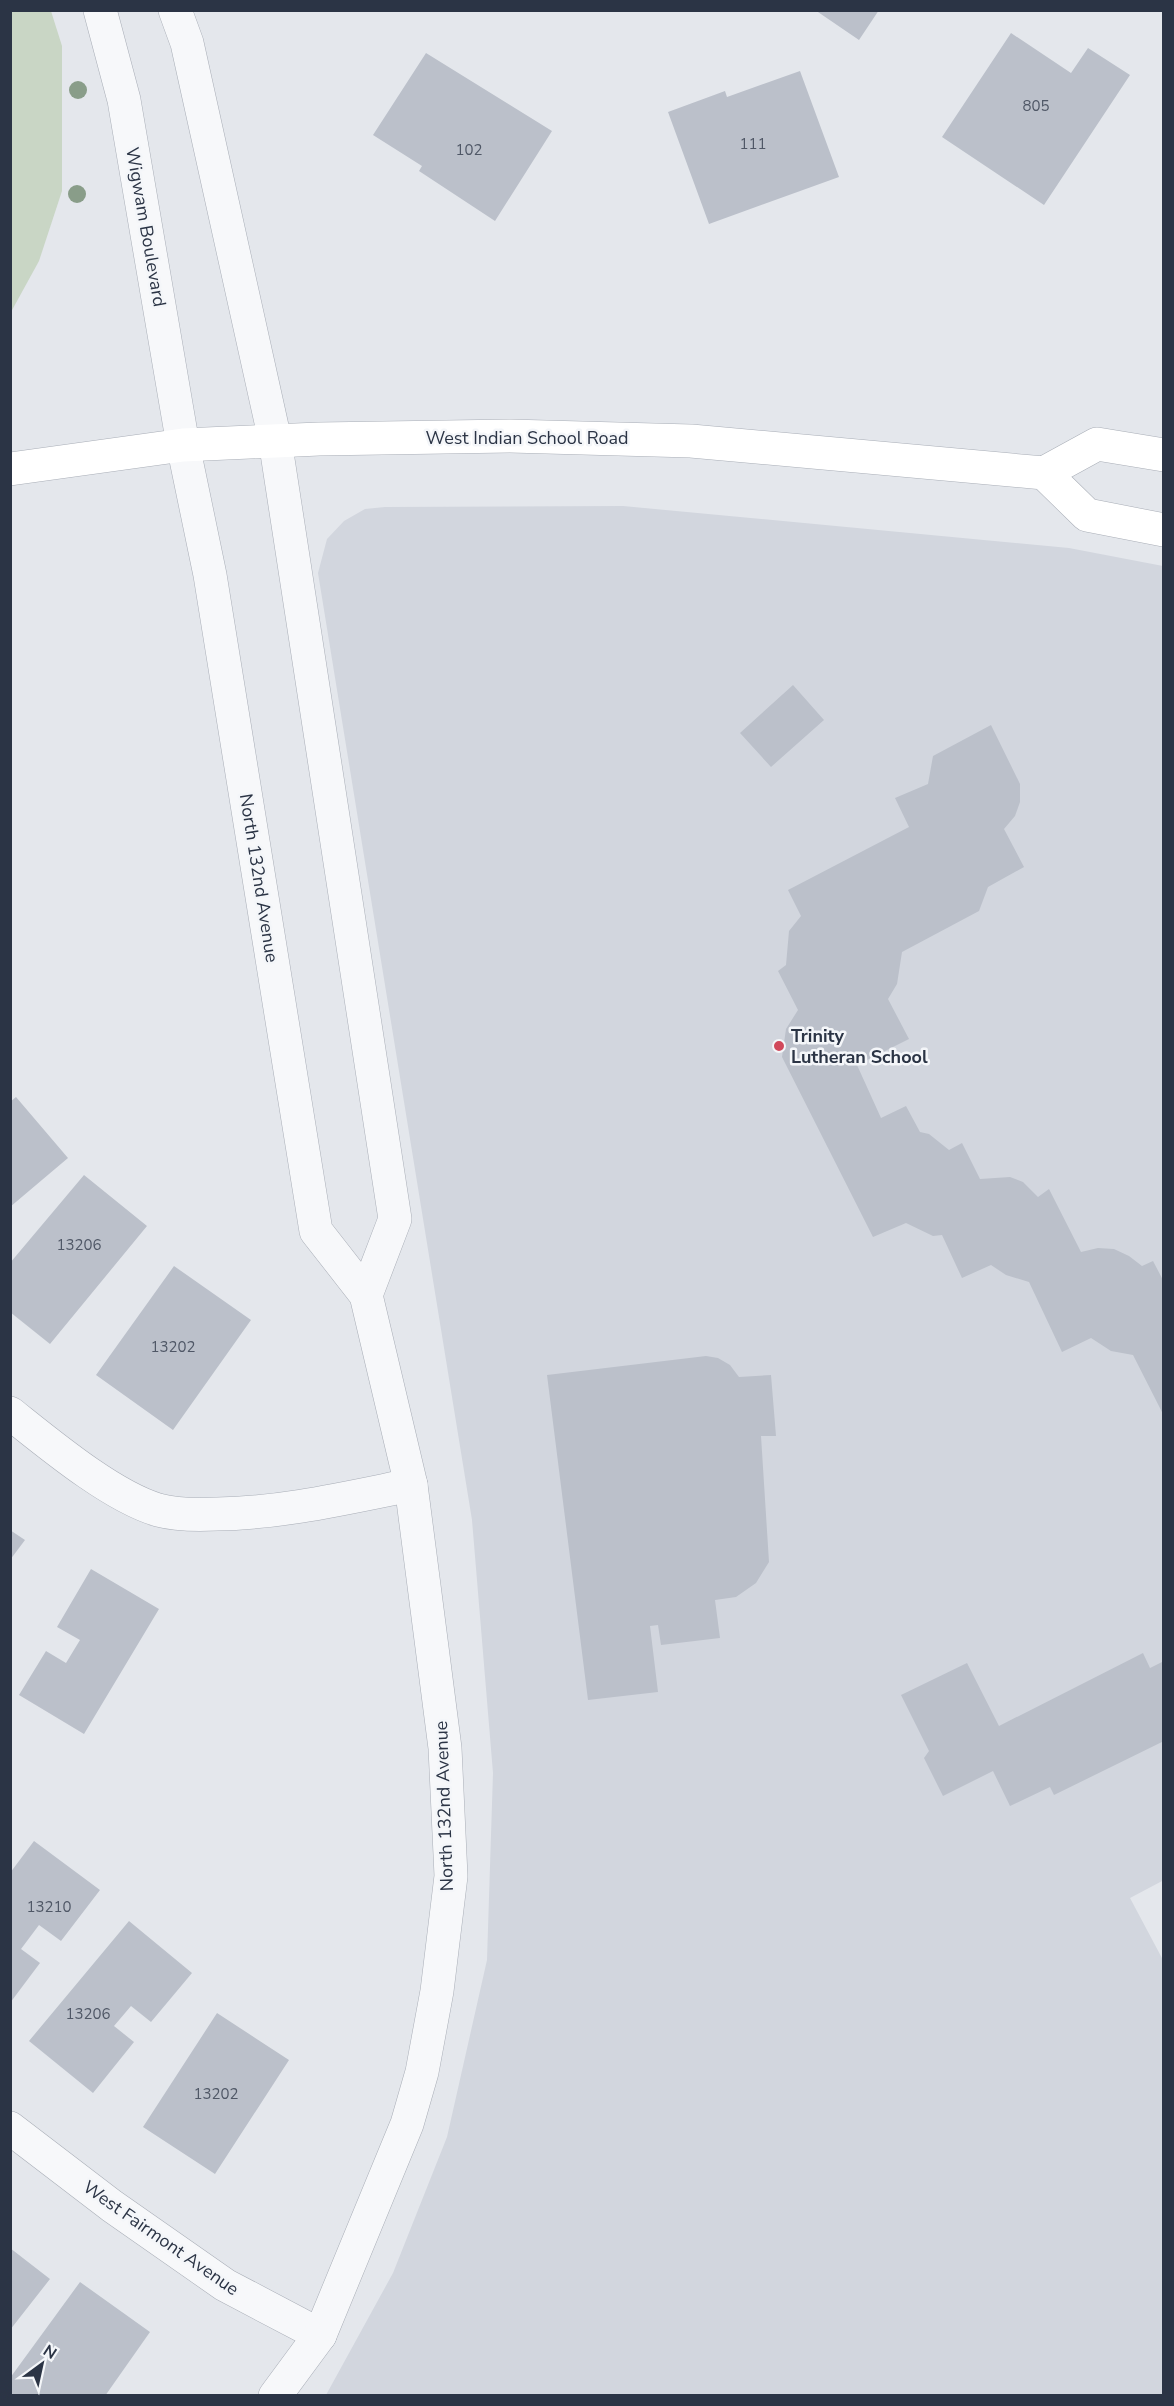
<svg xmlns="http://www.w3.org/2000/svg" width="1174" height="2406" font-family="'Nunito Sans',sans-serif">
<rect width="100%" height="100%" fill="#e4e7ec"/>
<!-- built -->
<path fill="#d2d6de" d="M623,506L1069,548L1163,566L1164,1880L1130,1898L1163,1960V2395H326L393,2273L447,2137L487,1960L493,1773L472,1520L318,573L327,539L344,521L365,509L385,507Z"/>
<!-- green -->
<path fill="#c9d6c5" d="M11,10L51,11L62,46V191L39,261L11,312Z"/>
<!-- building -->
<path fill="#bbc0ca" d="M815,10H879L859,40Z
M1011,33L1071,73L1088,48L1130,75L1044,205L942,137Z
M426,53L552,131L495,221L419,171L422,166L373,135Z
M800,71L839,177L709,224L668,112L725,91L727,97Z
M793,685L824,720L771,767L740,733Z
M991,725L1020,784V802L1015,816L1004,829L1024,867L988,887L979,911L902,952L897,984L888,999L909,1039L857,1065L881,1118L906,1106L920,1132L929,1134L949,1150L962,1143L980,1179L1010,1177L1023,1182L1038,1197L1049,1189L1081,1252L1098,1248L1114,1249L1129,1256L1142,1266L1153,1261L1164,1282V1416L1133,1355L1111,1351L1091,1338L1062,1352L1029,1282L1006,1275L991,1265L962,1278L942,1235L933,1236L906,1223L873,1237L782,1057L786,1029L798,1010L778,971L786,965L789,931L801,916L788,890L909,827L895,798L928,784L933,756Z
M16,1097L68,1158L10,1207V1102Z
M84,1175L147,1226L50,1344L10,1312V1263Z
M174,1266L251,1320L173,1430L96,1375Z
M706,1356L718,1358L730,1365L739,1377L771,1375L776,1436H761L769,1562L756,1583L736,1597L715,1600L720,1638L661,1645L658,1625L650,1626L658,1692L588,1700L547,1375Z
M10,1530L25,1540L10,1560Z
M91,1569L159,1609L84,1734L19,1695L46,1651L66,1663L80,1640L57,1627Z
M1143,1653L1150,1668L1164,1661V1741L1054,1795L1050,1787L1010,1806L993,1771L943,1796L924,1758L929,1751L901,1695L967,1663L999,1726Z
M34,1841L100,1890L61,1941L39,1925L21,1949L40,1963L10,2003V1873Z
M129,1921L192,1973L151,2022L131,2006L114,2026L134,2042L93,2093L29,2041Z
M217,2013L289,2060L215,2174L143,2127Z
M10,2248L50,2279L10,2330Z
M80,2282L150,2332L105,2396H10V2378Z"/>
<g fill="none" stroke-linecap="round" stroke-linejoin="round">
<defs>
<path id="minor" d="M10,1413C49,1444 111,1496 158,1510C177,1515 198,1515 217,1514C283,1513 346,1498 411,1485
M10,2128L112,2206L225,2285L320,2335"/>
<path id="tertiary" d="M100,10L124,100L183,445L210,575L316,1231L366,1295L411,1485L445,1748L451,1876L437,1991L422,2072L407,2124L320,2335L275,2396
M175,10L187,43L275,440L395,1219L366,1295"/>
<path id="secondary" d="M10,469L183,445L319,439L510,436L691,441L1044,473L1097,444L1164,455
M1044,473L1087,515L1164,530"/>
</defs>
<!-- minor casing -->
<use href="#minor" stroke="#a9aeb7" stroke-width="34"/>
<!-- tertiary casing -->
<use href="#tertiary" stroke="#a9aeb7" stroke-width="34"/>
<!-- secondary casing -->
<use href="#secondary" stroke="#a9aeb7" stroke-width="34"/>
<!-- minor -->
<use href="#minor" stroke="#f7f8fa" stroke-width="33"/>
<!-- tertiary -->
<use href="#tertiary" stroke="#f7f8fa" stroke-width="33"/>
<!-- secondary -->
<use href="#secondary" stroke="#fff" stroke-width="33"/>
</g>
<!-- trees -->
<g fill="#899d89">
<circle cx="78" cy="90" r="9"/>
<circle cx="77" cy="194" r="9"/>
</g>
<!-- markers -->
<circle fill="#d1495b" stroke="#f4f6f9" stroke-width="2" cx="779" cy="1046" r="6"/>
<g text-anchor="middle" stroke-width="5" stroke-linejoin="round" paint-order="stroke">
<!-- number labels -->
<g font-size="15" fill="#4f5766">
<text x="1036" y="111">805</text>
<text x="753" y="149">111</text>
<text x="469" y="155">102</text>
<text x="79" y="1250">13206</text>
<text x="173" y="1352">13202</text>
<text x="49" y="1912">13210</text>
<text x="88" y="2019">13206</text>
<text x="216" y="2099">13202</text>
</g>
<!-- street labels -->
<g font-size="18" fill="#2b3445" stroke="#f4f6f9">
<text transform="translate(146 227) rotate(80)" y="6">Wigwam Boulevard</text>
<text x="527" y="444">West Indian School Road</text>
<text transform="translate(259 878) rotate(81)" y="6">North 132nd Avenue</text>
<text transform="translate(444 1806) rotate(-92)" y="6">North 132nd Avenue</text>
<text transform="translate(161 2238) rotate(35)" y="6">West Fairmont Avenue</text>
</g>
<!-- poi labels -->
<g font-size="18" font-weight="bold" fill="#2b3445" stroke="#f4f6f9" text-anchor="start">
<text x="791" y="1042">Trinity<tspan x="791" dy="21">Lutheran School</tspan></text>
</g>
</g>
<!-- border -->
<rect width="1174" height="2406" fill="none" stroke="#2b3445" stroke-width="24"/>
<!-- north arrow -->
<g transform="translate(42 2364) rotate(33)" stroke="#f4f6f9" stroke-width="4.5" paint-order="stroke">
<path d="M0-4.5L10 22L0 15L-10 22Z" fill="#2b3445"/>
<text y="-9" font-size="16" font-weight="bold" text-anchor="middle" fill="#2b3445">N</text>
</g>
</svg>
